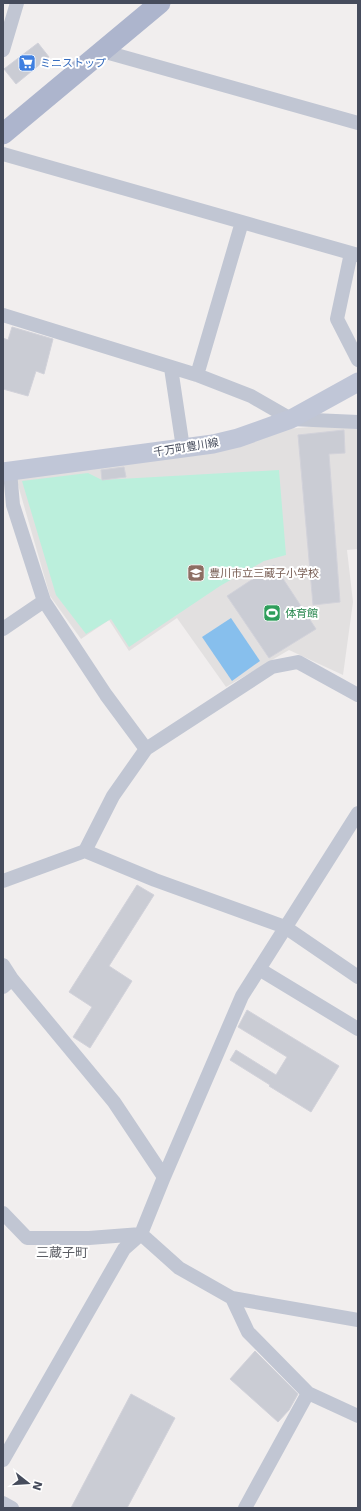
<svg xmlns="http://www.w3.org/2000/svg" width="361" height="1511" font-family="'DejaVu Sans','Noto Sans JP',sans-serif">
<rect width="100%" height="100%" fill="#f1eeee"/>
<!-- education -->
<path fill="#e2e0e0" d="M322,426L358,428V549L347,550L353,602L343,675L289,650L226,687L177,618L129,651L109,620L81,639L50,596L16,478L274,430Z"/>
<!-- green -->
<path fill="#bbefdc" d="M279,470L286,555L264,561L220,586L129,647L111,619L86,634L56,595L22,481L88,473L102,480Z"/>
<!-- water -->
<path fill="#87bfed" d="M231,618L260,661L232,681L202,637Z"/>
<!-- building -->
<path fill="#caccd4" stroke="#d2d2da" d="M38,43L49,57L16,84L4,69Z
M12,327L53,339L44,374L36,371L28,396L3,389V338L8,340Z
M344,430L345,453L329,454L340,602L313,605L298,435Z
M124,467L126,477L102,480L101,470Z
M274,565L316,629L269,658L227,596Z
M137,885L154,895L109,966L132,981L90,1048L73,1037L92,1007L69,992Z
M247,1010L339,1066L311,1112L269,1086L270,1085L230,1060L236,1050L276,1075L287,1057L238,1027Z
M255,1351L298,1394L289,1410L278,1422L230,1379Z
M131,1394L175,1418L127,1508H71Z"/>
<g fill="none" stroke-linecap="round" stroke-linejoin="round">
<!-- street -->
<path stroke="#c1c6d3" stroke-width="14" d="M3,50L17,3
M102,51L358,123
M3,154L358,255
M351,253L337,319L358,360
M3,315L197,375L251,396L291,419L358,422
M171,368L183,448
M197,375L242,222
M10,472L13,505L44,601L106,695L146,749
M3,629L44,601
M85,851L113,796L146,749L272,667L298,662L358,695
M3,881L85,851L155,880L285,927L358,977
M3,965L12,979L114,1102L164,1177
M259,969L358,1029
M3,987L12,979
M3,1213L27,1238H89L141,1234L179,1268L232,1298L358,1320
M232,1298L248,1332L308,1393L358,1416
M3,1460L124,1249L141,1234L164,1177L242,996L358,813
M3,1503L12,1508
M245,1508L308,1393"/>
<!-- secondary -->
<path stroke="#c0c6d7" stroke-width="19" d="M3,472L213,444L238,438L291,419L358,382"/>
<!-- primary -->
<path stroke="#adb5cd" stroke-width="21" d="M3,134L160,3"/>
</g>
<!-- icons -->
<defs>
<symbol id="supermarket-square" viewBox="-11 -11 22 22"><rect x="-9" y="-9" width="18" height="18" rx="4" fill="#3f7fe0" stroke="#fff"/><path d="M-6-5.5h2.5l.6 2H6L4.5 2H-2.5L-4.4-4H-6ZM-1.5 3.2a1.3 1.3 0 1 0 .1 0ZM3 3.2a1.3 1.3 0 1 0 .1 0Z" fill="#fff"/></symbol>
<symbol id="school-square" viewBox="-11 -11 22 22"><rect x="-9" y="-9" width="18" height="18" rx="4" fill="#8d6e63" stroke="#fff"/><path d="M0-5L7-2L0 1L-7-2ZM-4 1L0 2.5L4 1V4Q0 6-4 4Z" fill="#fff"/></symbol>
<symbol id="stadium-square" viewBox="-11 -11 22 22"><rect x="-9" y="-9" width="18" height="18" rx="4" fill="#2e9e5b" stroke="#fff"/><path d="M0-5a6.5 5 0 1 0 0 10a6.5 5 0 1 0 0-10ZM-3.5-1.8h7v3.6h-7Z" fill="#fff"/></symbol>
</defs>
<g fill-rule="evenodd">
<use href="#supermarket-square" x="17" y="53" width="20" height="20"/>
<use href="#school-square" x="186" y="563" width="20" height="20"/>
<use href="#stadium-square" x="262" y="603" width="20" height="20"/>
</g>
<g text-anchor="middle" stroke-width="4" stroke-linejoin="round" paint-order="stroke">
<!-- shop labels -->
<g font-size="11" fill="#366cbe" stroke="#fff" text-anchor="start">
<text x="40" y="67">ミニストップ</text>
</g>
<!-- street labels -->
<g font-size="11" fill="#464c5c" stroke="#fff">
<text transform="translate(186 447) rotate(-9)" y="4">千万町豊川線</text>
</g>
<!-- education labels -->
<g font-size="11" fill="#785e54" stroke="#fff" text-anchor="start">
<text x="209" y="577">豊川市立三蔵子小学校</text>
</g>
<!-- leisure labels -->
<g font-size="11" fill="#27864d" stroke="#fff" text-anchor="start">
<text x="285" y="617">体育館</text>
</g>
<!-- quarter labels -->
<g font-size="13" fill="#5a5c63" stroke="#fff">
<text x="62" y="1257">三蔵子町</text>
</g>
</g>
<!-- border -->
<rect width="361" height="1511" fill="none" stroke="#464c5c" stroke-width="8"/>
<!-- north arrow -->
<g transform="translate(28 1483) rotate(107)" stroke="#ffffff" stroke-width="3" paint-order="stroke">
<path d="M0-3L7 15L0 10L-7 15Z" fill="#464c5c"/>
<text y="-6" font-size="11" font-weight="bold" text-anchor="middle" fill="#464c5c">N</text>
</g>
</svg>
